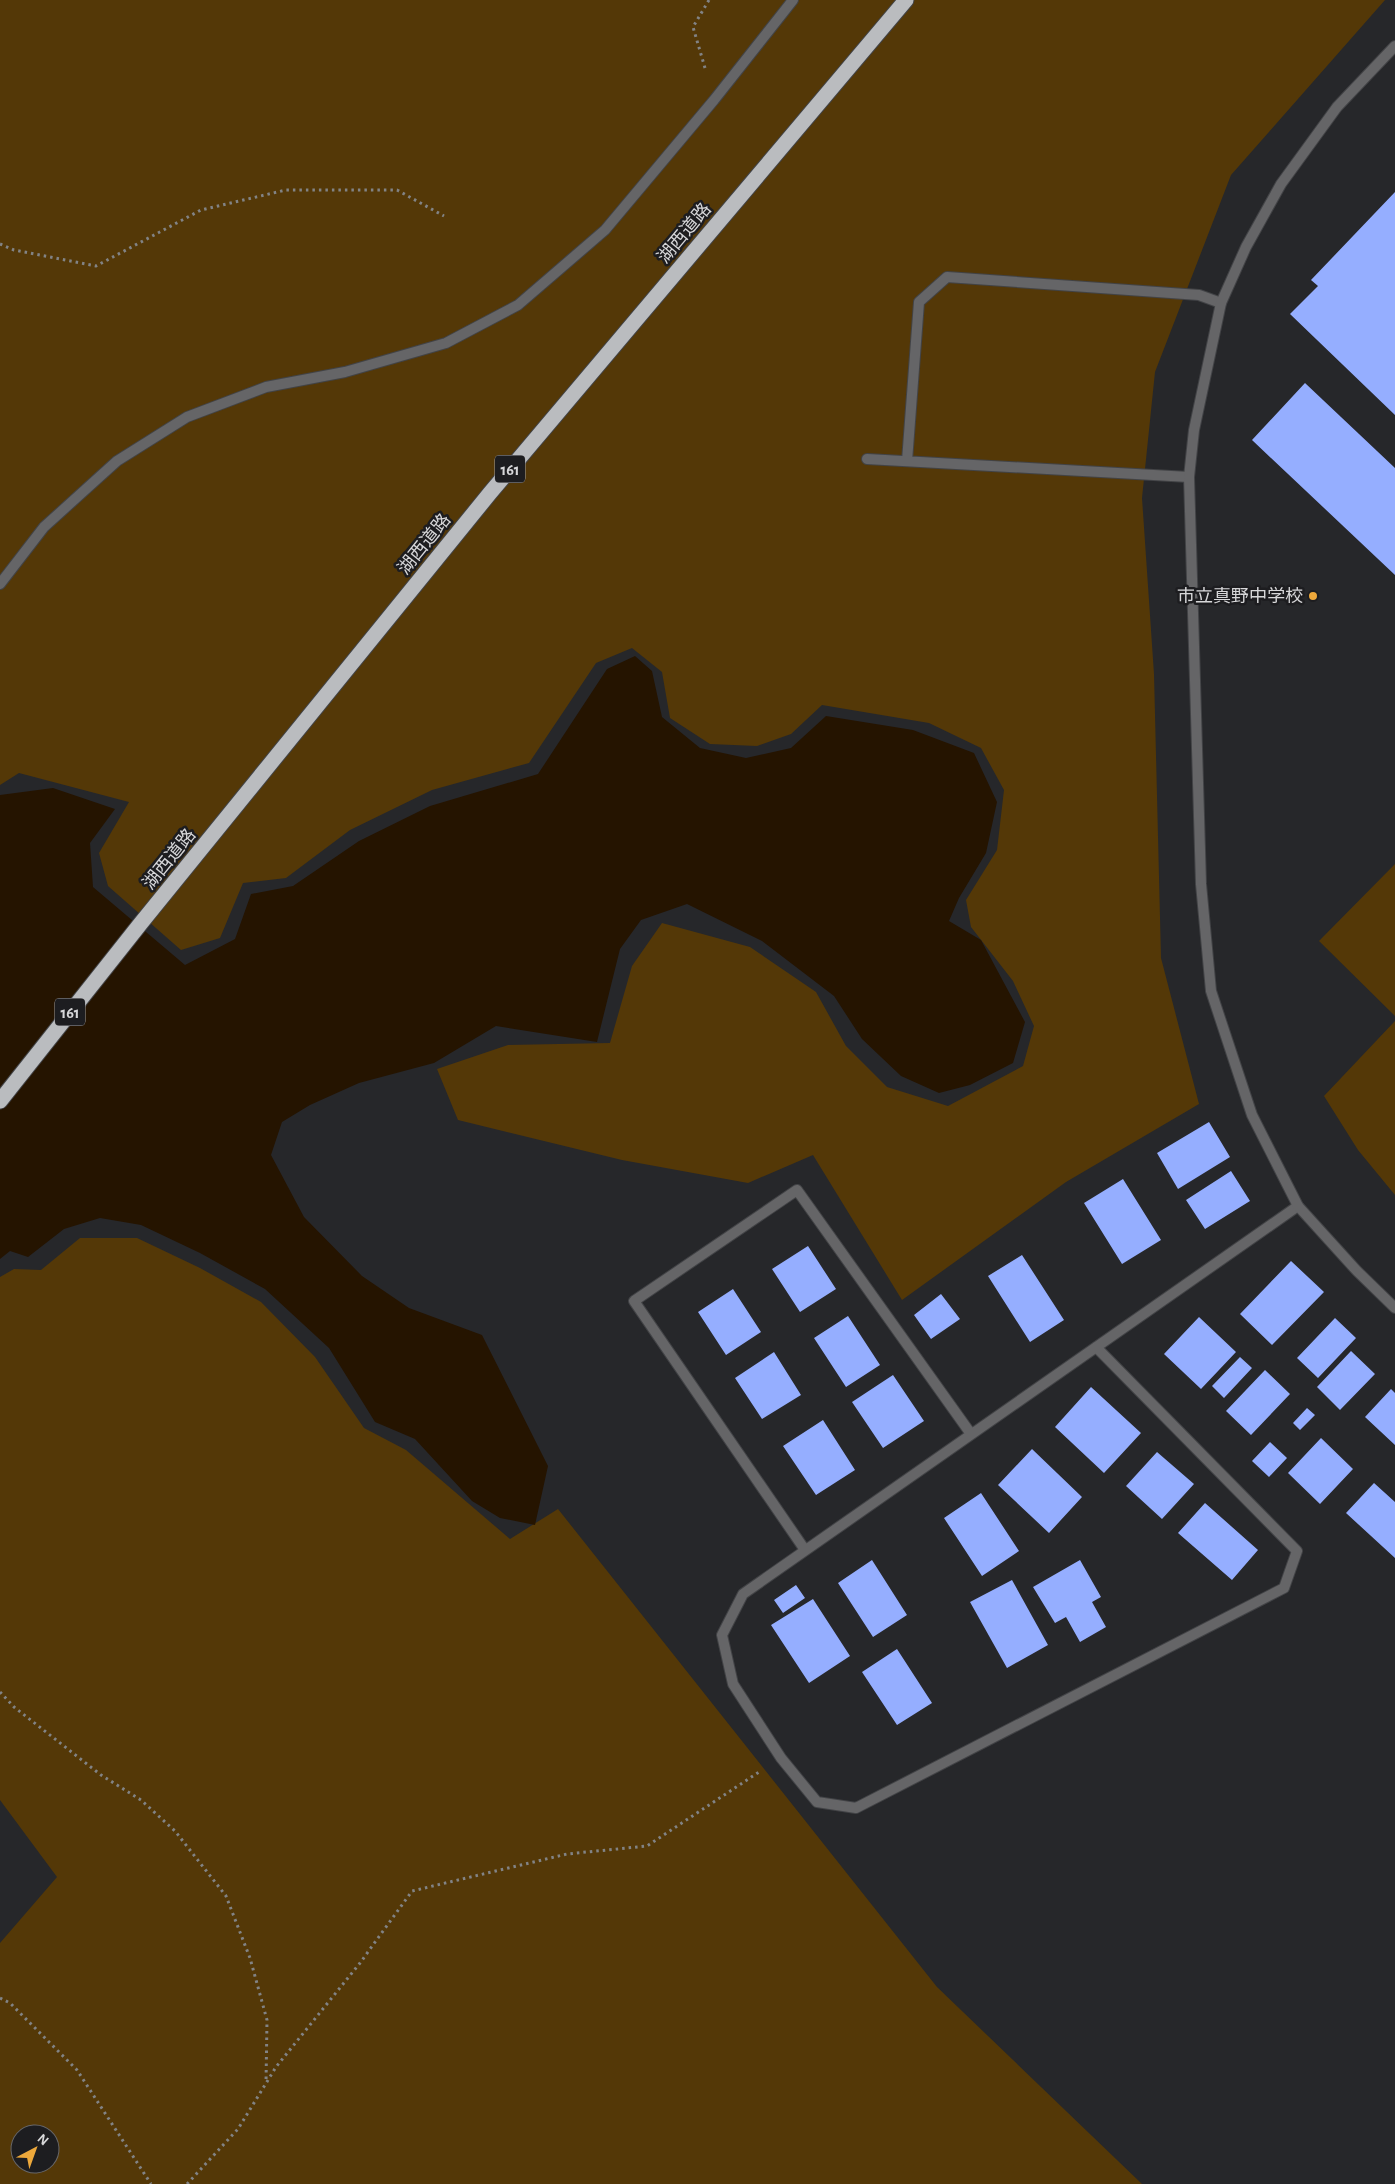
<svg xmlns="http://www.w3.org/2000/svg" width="1395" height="2184" font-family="'Alegreya Sans','Noto Sans JP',sans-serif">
<rect width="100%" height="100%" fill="#26272a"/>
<!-- green -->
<path fill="#543807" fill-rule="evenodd" d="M0,0H1385L1231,175L1155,372L1142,498L1154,674L1161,958L1199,1104L1066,1182L902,1300L813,1155L748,1183L622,1160L458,1120L437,1069L508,1045L610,1043L632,966L662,923L750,947L816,992L846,1046L887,1087L948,1106L1023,1066L1034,1026L1013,981L971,927L966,900L997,850L1004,790L981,748L929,723L822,705L791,734L757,746L710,744L670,718L662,672L632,648L596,663L529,763L432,790L350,830L286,878L243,883L220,938L181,950L108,886L99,853L129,802L19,773L0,785Z
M1395,864V1016L1319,941Z
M1395,1021V1195L1358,1150L1324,1096Z
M80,1238H137L200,1268L261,1302L315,1357L364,1428L406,1450L510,1539L558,1509L937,1987L1142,2184H0V1943L57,1877L0,1800V1277L14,1269L41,1270ZM20,2134H50V2164H20Z"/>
<!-- water -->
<path fill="#251400" d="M635,656L652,671L662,717L700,748L746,758L791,748L826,716L913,730L974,753L997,802L986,853L959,898L949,921L981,940L1025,1022L1013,1063L970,1085L939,1093L901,1076L862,1039L834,996L762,941L687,904L641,920L620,949L597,1042L496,1026L434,1063L359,1083L310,1105L282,1122L271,1155L304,1217L362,1276L409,1308L482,1335L548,1466L535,1525L500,1518L472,1501L415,1439L375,1422L329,1348L265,1289L200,1253L141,1225L100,1218L64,1229L28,1257L10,1251L0,1259V795L53,788L115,809L90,843L93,887L185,965L235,939L251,894L293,886L359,841L430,806L538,774L607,669Z"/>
<!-- building -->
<path fill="#95aeff" d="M1395,192V415L1290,314L1318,286L1311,280Z
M1305,383L1395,468V575L1252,440Z
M1209,1122L1230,1157L1178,1189L1157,1153Z
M1231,1171L1250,1201L1205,1229L1186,1200Z
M1123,1179L1161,1240L1122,1264L1084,1203Z
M808,1246L836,1289L800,1312L772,1269Z
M1022,1255L1064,1320L1030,1342L988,1276Z
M1291,1261L1324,1292L1272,1345L1240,1314Z
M733,1289L761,1332L726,1355L698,1312Z
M941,1294L960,1319L931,1339L914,1315Z
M848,1316L880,1365L846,1387L814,1338Z
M1199,1317L1236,1352L1201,1389L1164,1354Z
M1335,1318L1356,1338L1318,1378L1297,1358Z
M1351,1351L1375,1374L1340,1410L1317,1387Z
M774,1352L801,1395L762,1419L735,1378Z
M1240,1357L1252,1368L1224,1398L1212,1386Z
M1265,1370L1290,1394L1251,1435L1226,1411Z
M893,1375L924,1421L883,1448L852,1402Z
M1091,1387L1141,1433L1104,1473L1055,1427Z
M1391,1389L1395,1393V1445L1365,1417Z
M1307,1408L1315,1415L1300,1430L1293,1423Z
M823,1420L855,1470L816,1495L783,1446Z
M1321,1438L1353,1469L1320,1504L1288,1473Z
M1270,1442L1287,1458L1269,1477L1252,1461Z
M1032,1449L1082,1497L1049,1533L998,1485Z
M1157,1452L1194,1484L1162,1519L1126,1486Z
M1374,1483L1395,1502V1558L1346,1513Z
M981,1493L1019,1551L982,1576L944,1518Z
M1205,1503L1258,1550L1232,1580L1178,1533Z
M872,1560L907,1615L873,1637L838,1583Z
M1080,1560L1101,1597L1092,1602L1106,1627L1080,1642L1066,1617L1055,1623L1033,1587Z
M1012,1580L1048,1645L1007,1668L970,1602Z
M796,1585L805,1598L783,1613L774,1600Z
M813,1599L850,1656L809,1683L771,1625Z
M897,1649L932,1703L897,1725L862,1672Z"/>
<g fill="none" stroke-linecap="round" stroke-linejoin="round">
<defs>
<path id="minor" d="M867,459L1189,477
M907,461L919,302L947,277L1199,295L1221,303
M1096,1347L1297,1551L1284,1588L856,1808L817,1802L781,1758L733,1684L722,1635L743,1594L1298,1206
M805,1550L634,1301L797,1190L971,1434"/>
<path id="tertiary" d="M1395,46L1337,107L1281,184L1246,247L1221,303L1194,430L1189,477L1201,884L1211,991L1252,1115L1298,1206L1357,1271L1395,1308
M0,584L44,527L117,461L187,417L266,387L345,372L446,343L518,305L605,230L714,100L793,0"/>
<path id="motorway" d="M0,1101L141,923L490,493L906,0"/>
</defs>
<!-- minor casing -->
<use href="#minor" stroke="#424346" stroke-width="12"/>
<!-- tertiary casing -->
<use href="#tertiary" stroke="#424346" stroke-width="12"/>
<!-- motorway casing -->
<use href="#motorway" stroke="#424346" stroke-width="17"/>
<!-- path -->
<path stroke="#828385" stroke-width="3" stroke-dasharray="2.5 4" stroke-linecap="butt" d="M705,68L693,27L709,0
M0,244L14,250L96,266L201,210L286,190H397L444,216
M0,1692L14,1707L101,1775L141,1800L175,1831L226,1896L250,1958L267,2020L266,2083
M0,1998L10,2003L77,2070L151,2184
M187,2184L238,2129L276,2067L360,1963L412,1891L567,1854L647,1846L759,1772"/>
<!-- minor -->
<use href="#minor" stroke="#656567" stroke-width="10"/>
<!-- tertiary -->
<use href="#tertiary" stroke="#656567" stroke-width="10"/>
<!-- motorway -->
<use href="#motorway" stroke="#babcbf" stroke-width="15"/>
</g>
<!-- markers -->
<circle fill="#eda83b" stroke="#1d1d20" stroke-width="2" cx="1313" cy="596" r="5"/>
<g text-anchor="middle" stroke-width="5" stroke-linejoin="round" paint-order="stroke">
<!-- shield labels -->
<g fill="#1d1d20" stroke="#9f9fa2" stroke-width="1">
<rect x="495" y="455.5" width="30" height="27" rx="4"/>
<rect x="55" y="998.5" width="30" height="27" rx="4"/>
</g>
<g font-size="16" font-weight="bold" fill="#d7d7d9">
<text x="510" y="475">161</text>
<text x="70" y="1018">161</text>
</g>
<!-- street labels -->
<g font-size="18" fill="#d7d7d9" stroke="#1d1d20">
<text transform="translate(684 233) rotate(-50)" y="6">湖西道路</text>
<text transform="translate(424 544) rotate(-51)" y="6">湖西道路</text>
<text transform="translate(169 859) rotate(-51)" y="6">湖西道路</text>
</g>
<!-- poi labels -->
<g font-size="18" fill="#d7d7d9" stroke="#1d1d20" text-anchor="end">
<text x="1303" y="602">市立真野中学校</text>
</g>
</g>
<!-- north arrow -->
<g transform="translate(35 2149) rotate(41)"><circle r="24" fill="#1d1d20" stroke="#67676a"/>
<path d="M0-4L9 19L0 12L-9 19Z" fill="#eda83b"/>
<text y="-8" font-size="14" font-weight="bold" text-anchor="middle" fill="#d7d7d9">N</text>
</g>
</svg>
